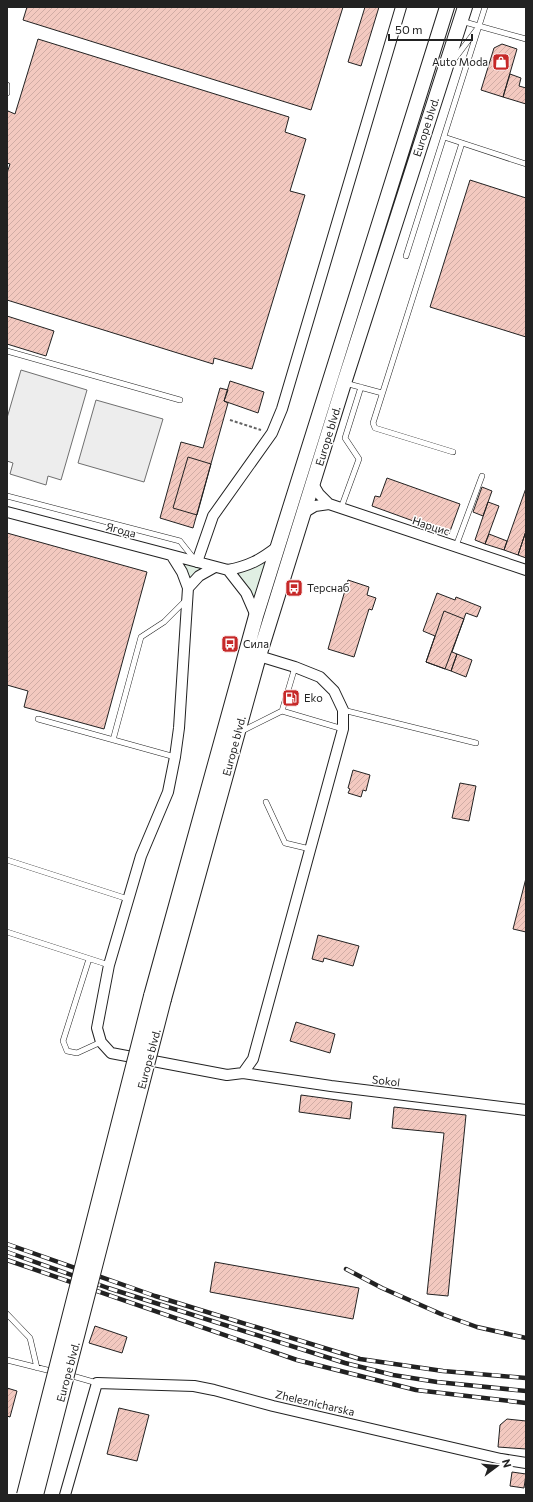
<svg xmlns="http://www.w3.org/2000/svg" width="533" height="1502" font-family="Commissioner,sans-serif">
<defs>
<pattern id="building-hatch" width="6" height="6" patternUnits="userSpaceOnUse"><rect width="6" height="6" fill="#f3c9c0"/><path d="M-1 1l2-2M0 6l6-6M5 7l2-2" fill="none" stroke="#d0aca5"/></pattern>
</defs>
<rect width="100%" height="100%" fill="#fff"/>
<!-- green -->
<path fill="#e0efe3" stroke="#6f6f6f" d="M277,547L256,616L228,570Z
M172,556L215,567L188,588Z"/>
<!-- parking -->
<path fill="#ededed" stroke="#6f6f6f" d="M21,370L87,390L61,480L48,476L46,485L10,474L13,463L7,461V418Z
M96,400L163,419L144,482L78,463Z"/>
<!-- building -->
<path fill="url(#building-hatch)" stroke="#222" d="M27,7H343L311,110L23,20Z
M365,7H379L361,66L348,62Z
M38,39L289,117L285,132L306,139L290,191L305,195L252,369L214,358L213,364L7,300V173L10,164L7,163V114L8,111L15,114Z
M502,44L517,49L503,97L481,90L494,48Z
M510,74L521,78L519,86L526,88V104L503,97Z
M470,180L526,198V337L430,307Z
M7,316L54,331L46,356L7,344Z
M230,381L264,392L258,413L224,401Z
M220,388L228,390L224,401L228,403L193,528L160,518L181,442L203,448Z
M188,457L211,464L197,515L173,508Z
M387,478L460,504L449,534L372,506L375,496L380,497Z
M482,487L492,491L483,516L473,512Z
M526,488V531L518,555L504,550Z
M488,502L499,506L485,544L475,540Z
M526,531V558L518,555Z
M7,533L147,572L104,729L24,707L28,691L7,685Z
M489,534L507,541L504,550L485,544Z
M348,580L369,587L367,595L376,598L372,610L369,609L354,657L328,649Z
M437,593L455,600L456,597L481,607L477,617L466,613L452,652L457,654L451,671L426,662L435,636L423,631Z
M444,611L464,619L445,669L426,662Z
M457,654L472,660L466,677L451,671Z
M353,770L370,775L366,791L363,790L361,797L348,793L350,789L348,788Z
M460,783L476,786L469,821L452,818Z
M526,878V932L513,929Z
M318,935L359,946L353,966L324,958L323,962L312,959Z
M296,1022L335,1034L330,1053L290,1041Z
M301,1095L352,1102L350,1119L299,1112Z
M394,1107L466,1115L448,1296L427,1294L444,1133L392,1128Z
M215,1262L359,1288L353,1319L210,1292Z
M95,1326L127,1337L122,1353L89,1343Z
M7,1388L17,1391L10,1417L7,1416Z
M119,1408L149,1415L137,1461L107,1454Z
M507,1419L526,1421V1449L498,1447L500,1425Z
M512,1472L526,1474L524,1488L510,1486Z"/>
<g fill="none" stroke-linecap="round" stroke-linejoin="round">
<defs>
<path id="lane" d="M461,21L526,39
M453,61L477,29
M7,85V93
M444,137L526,164
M406,256L485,7
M7,351L180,400
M345,383L382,393
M453,452L375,428L373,423L462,143
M7,496L180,541L195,560
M341,508L359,459L345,438L361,387
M456,546L482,476
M343,710L476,743
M282,711L343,729
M38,719L175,757
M240,732L282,711L295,667
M113,740L141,637L164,622L186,600
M266,802L285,843L310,849
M7,860L128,899
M7,932L109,965
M89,959L63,1041L67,1051L77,1053L101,1042
M7,1314L30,1338L37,1368
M7,1360L55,1372
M69,1375L97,1383"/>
<path id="street" d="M313,484L319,494L329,504L526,570
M7,512L228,570C249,566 260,560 277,547
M305,512L315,506L329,504
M172,556L182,572L188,588L179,728L175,757L168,792L141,856L109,965L97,1028L101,1042L111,1053L227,1075L243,1073L331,1086L526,1110
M197,562L213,516L272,433L282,409L401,7
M228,570L246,593L256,616
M188,588L199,576L215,567
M243,1073L253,1059L343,729V710L334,691L320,677L295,667L259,656
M65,1495L97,1383L194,1386L214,1390L273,1406L501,1459L526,1463"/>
<path id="secondary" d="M151,996L256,616L447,7
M164,999L259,656L344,383L465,7"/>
</defs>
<!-- lane casing -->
<use href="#lane" stroke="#222" stroke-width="6"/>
<!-- street casing -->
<use href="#street" stroke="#222" stroke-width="12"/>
<!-- secondary casing -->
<use href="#secondary" stroke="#222" stroke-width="16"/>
<!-- path -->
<path stroke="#646464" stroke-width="2" stroke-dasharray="3 2" stroke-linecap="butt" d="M230,420L261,430"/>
<!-- lane -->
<use href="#lane" stroke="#fff" stroke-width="5"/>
<!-- street -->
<use href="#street" stroke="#fff" stroke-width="10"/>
<!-- secondary -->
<use href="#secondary" stroke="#fff" stroke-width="14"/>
<defs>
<path id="rail" d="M7,1244L155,1296L360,1359L443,1371L526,1378
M7,1252L108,1288L345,1363L393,1375L437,1382L526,1391
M7,1260L297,1360L416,1390L526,1403
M346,1269L382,1288L441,1314L477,1327L526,1338"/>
</defs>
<!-- rail casing -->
<use href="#rail" stroke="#222" stroke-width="4.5"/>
<!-- rail -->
<use href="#rail" stroke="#fff" stroke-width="3" stroke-dasharray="9" stroke-linecap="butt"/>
<defs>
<path id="secondary-bridge" d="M24,1495L151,996
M36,1495L164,999"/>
</defs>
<!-- secondary-bridge casing -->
<use href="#secondary-bridge" stroke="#222" stroke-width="16" stroke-linecap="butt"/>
<!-- secondary-bridge -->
<use href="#secondary-bridge" stroke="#fff" stroke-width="14"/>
</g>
<!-- icons -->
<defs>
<symbol id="shop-square" viewBox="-11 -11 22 22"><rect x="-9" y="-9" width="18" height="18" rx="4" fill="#c62828" stroke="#fff"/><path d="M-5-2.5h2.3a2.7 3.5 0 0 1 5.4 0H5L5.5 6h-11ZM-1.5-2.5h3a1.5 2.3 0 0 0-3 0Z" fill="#fff"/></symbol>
<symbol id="bus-square" viewBox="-11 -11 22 22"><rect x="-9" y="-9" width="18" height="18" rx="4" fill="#c62828" stroke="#fff"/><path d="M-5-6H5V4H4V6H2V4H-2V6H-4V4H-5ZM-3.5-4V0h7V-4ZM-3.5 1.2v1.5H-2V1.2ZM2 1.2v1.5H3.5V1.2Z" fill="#fff"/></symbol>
<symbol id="fuel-square" viewBox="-11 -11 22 22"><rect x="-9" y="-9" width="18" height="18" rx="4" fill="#c62828" stroke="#fff"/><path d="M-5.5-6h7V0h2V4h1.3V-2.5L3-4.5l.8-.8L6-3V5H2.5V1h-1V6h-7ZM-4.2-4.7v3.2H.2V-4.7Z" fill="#fff"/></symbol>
</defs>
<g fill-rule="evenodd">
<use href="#shop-square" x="491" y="52" width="20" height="20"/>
<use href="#bus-square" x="284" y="578" width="20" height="20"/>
<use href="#bus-square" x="220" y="634" width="20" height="20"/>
<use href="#fuel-square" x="281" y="688" width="20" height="20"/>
</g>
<g text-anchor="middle" stroke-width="3" stroke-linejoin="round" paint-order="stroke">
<!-- poi labels -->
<g font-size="11" fill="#222" stroke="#fff" text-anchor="start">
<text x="488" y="66" text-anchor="end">Auto Moda</text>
<text x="307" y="592">Терснаб</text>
<text x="243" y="648">Сила</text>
<text x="304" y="702">Eko</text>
</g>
<!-- street labels -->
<g font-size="11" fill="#222" stroke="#fff">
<text transform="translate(426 127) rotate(-72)" y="4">Europe blvd.</text>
<text transform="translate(328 436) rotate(-73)" y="4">Europe blvd.</text>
<text transform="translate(431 526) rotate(18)" y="4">Нарцис</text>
<text transform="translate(121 530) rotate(15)" y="4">Ягода</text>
<text transform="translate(234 746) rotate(-75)" y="4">Europe blvd.</text>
<text transform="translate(149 1059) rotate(-75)" y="4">Europe blvd.</text>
<text transform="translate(386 1081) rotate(7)" y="4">Sokol</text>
<text transform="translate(68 1372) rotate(-75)" y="4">Europe blvd.</text>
<text transform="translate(315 1403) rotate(13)" y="4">Zheleznicharska</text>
</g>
</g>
<!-- border -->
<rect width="533" height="1502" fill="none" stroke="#222222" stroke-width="16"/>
<!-- north arrow -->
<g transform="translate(497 1466) rotate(74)" stroke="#ffffff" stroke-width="3" paint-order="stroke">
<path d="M0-3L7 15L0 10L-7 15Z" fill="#222222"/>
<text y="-6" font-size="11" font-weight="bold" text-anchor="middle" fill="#222222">N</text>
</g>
<!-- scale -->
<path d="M389 34v6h83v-6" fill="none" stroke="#222222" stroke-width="2"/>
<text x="395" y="34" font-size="12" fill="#222222" stroke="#ffffff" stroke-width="3" paint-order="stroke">50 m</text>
</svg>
